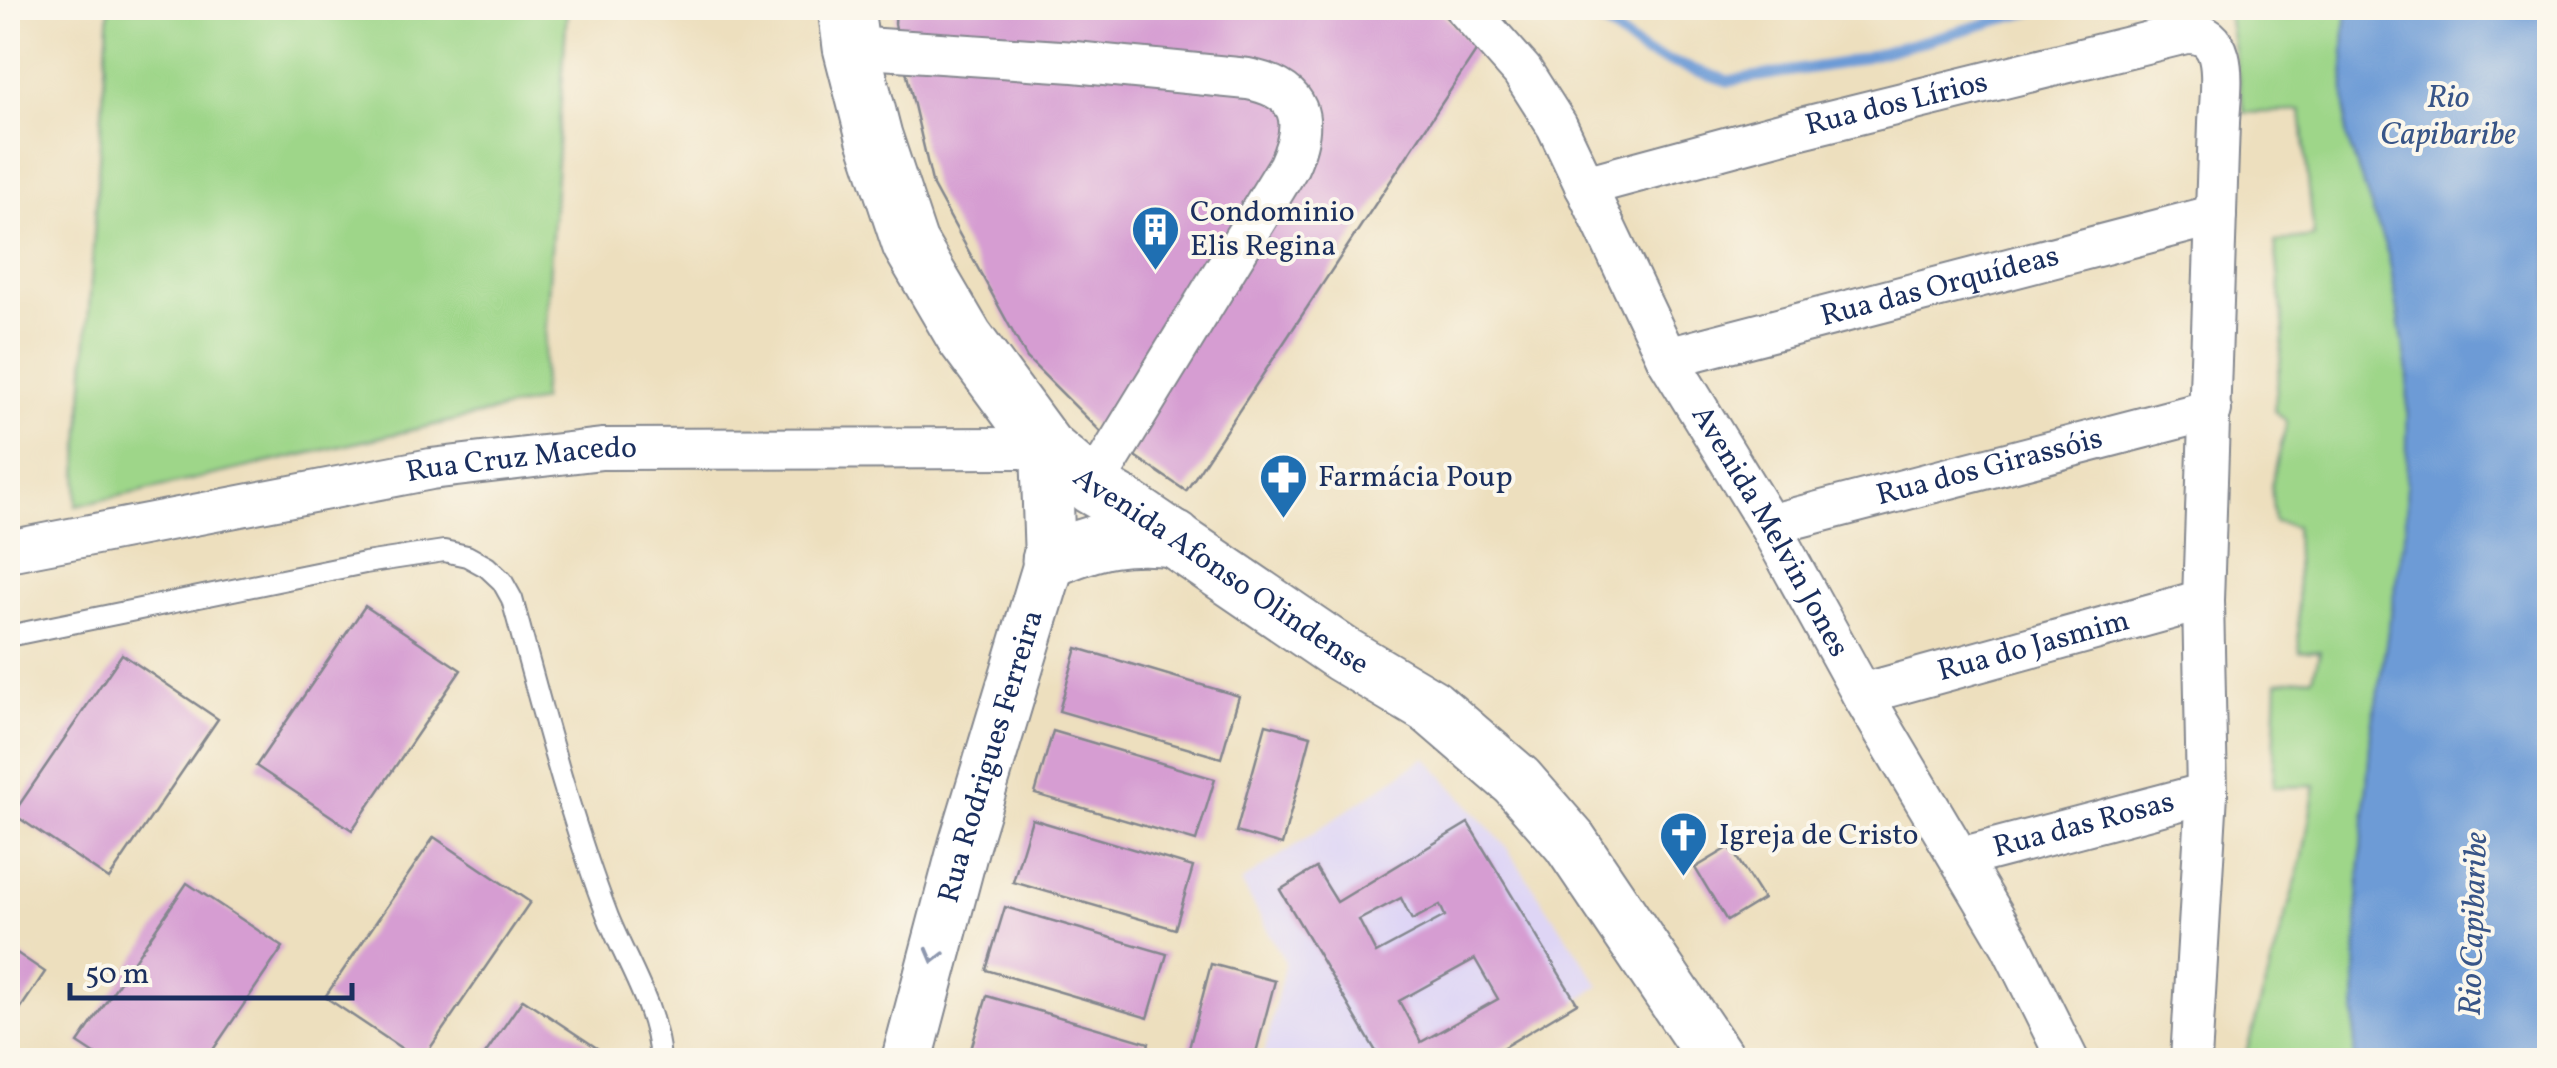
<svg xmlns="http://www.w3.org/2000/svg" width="2557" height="1068" viewBox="0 0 2557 1068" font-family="Vollkorn,serif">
	<rect width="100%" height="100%" fill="#fbf7ec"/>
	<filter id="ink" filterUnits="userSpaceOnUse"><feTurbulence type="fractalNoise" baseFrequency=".01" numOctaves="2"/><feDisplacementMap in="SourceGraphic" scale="20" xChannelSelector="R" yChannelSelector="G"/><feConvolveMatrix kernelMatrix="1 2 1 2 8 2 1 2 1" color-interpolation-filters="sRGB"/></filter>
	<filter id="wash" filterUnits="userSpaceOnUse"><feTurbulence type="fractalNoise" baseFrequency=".0048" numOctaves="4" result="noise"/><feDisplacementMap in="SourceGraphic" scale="40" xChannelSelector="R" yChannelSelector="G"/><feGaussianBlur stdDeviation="2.25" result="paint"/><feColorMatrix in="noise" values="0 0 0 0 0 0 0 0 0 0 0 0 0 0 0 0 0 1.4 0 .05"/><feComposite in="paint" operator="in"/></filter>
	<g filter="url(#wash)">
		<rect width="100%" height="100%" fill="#eddfbe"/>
		<polygon fill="#ded5f5" points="1426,757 1507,848 1600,986 1482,1060 1263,1060 1285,962 1241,882"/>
		<g fill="#9ed689" stroke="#5c8274" stroke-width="2.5">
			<polygon points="109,8 567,8 541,401 76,506"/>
			<polygon points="2227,8 2347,8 2344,46 2346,135 2389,257 2408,371 2406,525 2371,733 2358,901 2354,1060 2244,1060 2303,856 2315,786 2273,787 2277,682 2313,677 2320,651 2299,652 2295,526 2274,522 2271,486 2287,422 2274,411 2284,331 2275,242 2314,237 2301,111 2244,113"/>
		</g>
		<polygon fill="#6d9bd6" stroke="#44659a" stroke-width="2.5" points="2347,8 2549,8 2549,1060 2354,1060 2358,901 2371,733 2406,525 2408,372 2389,257 2346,136 2344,46"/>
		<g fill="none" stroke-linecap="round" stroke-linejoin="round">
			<polyline stroke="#6d9bd6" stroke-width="11" points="1584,8 1644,53 1728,81 1843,63 2043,8"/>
		</g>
		<g id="blocks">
			<g fill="#d69dd2" fill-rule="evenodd">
				<polygon points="896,8 1437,8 1477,50 1186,491 1104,435 1027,358 933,186 895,24"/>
				<polygon points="365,606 461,670 352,830 256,766"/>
				<polygon points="1077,648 1239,696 1221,758 1059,711"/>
				<polygon points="122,654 218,719 109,879 13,814"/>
				<polygon points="1266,724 1311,736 1282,845 1236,832"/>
				<polygon points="1053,731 1215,779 1196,841 1035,794"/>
				<polygon points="1032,819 1193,867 1175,929 1013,882"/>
				<path d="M1468 823 1577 1003 1482 1060H1381L1280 890 1316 868 1337 902ZM1401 898 1412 920 1440 905 1445 916 1376 953 1359 920ZM1475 959 1498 999 1421 1042 1399 1001Z"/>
				<polygon points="434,837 530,902 422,1060 419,1060 325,997"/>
				<polygon points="1730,847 1763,899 1727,921 1695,868"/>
				<polygon points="187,883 283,947 206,1060 104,1060 78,1043"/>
				<polygon points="1005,907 1167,954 1148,1018 986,970"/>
				<polygon points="8,947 45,972 8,1027"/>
				<polygon points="1211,964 1275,981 1254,1060 1186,1060"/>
				<polygon points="987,996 1149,1043 1144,1060 968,1059"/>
				<polygon points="523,999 615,1060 481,1060"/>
			</g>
		</g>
	</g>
	<g filter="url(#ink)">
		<use href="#blocks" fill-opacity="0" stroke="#84878e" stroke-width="2.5"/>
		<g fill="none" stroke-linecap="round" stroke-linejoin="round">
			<defs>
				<path id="service" d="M8 636 365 563 444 551 467 556 487 567 502 581 512 599C541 705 568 813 608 917 627 964 657 1009 660 1060"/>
				<g id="minor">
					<path id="s1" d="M1466 8 1522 71 1557 126 1667 358 1769 525 1862 694 2011 945 2068 1060"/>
					<path d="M851 47 1074 62 1248 79C1302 90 1310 119 1288 167L1092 487"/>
					<path id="s2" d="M1585 186 1781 133 2186 33C2233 31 2220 91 2219 123L2203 600 2207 793 2191 1060"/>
					<path id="s3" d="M1667 358 2216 215"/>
					<path id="s4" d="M1769 525 2211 410"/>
					<path id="s5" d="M8 551 431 469 602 449 1046 448"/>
					<path id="s6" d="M1862 694 2203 600"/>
					<path id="s7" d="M1960 858 2207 793"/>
				</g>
				<g id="tertiary">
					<path id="s8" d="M907 1060 964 845 1050 560 1046 448"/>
				</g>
				<g id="secondary">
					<path id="s9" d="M846 8 851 47 874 136 910 244 965 338 1046 448 1092 487 1125 506 1342 654 1431 707 1517 781 1570 842 1717 1060"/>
					<path d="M1050 560C1097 539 1124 534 1175 539"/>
				</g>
			</defs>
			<use href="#service" stroke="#84878e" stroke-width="24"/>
			<use href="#minor" stroke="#84878e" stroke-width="44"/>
			<use href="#tertiary" stroke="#84878e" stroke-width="54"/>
			<use href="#secondary" stroke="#84878e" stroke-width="59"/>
			<use href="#service" stroke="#fff" stroke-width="20"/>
			<use href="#minor" stroke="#fff" stroke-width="40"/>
			<use href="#tertiary" stroke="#fff" stroke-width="50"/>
			<use href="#secondary" stroke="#fff" stroke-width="55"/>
		</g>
		<defs><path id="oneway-chevron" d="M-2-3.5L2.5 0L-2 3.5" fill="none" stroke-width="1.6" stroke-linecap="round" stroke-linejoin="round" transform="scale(2.5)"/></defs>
		<use stroke="#8d97ae" href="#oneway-chevron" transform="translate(934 956) rotate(105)"/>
	</g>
	<defs>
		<symbol id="building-pin" viewBox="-11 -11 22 30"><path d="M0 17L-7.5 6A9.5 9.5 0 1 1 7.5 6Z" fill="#1f6fb2" stroke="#fbf7ec"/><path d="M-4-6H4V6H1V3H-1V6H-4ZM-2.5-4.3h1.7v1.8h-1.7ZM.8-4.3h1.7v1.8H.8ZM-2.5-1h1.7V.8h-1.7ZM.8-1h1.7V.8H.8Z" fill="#fff"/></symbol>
		<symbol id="pharmacy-pin" viewBox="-11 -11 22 30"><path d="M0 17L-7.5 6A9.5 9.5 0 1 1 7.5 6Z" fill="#1f6fb2" stroke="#fbf7ec"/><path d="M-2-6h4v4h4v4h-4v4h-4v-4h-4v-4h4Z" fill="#fff"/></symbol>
		<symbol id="church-pin" viewBox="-11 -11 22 30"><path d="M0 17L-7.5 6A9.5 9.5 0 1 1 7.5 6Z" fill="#1f6fb2" stroke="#fbf7ec"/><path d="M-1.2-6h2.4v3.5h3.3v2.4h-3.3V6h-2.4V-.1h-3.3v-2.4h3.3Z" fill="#fff"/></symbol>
	</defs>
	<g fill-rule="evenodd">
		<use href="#building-pin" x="1128" y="202" width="55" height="75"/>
		<use href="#pharmacy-pin" x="1256" y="450" width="55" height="75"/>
		<use href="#church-pin" x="1656" y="808" width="55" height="75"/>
	</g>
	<g text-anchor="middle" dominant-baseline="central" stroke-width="8" stroke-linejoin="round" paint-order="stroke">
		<g font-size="30" fill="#1b2f5e" stroke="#fbf7ec">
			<text stroke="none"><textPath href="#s2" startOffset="322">Rua dos Lírios</textPath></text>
			<text stroke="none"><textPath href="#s3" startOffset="282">Rua das Orquídeas</textPath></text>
			<text stroke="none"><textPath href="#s5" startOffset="522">Rua Cruz Macedo</textPath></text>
			<text stroke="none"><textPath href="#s4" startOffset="228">Rua dos Girassóis</textPath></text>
			<text stroke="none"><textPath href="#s1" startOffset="608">Avenida Melvin Jones</textPath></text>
			<text stroke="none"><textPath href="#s9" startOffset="705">Avenida Afonso Olindense</textPath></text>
			<text stroke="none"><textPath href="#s6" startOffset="178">Rua do Jasmim</textPath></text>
			<text stroke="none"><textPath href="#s8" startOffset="315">Rua Rodrigues Ferreira</textPath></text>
			<text stroke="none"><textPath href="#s7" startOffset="128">Rua das Rosas</textPath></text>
		</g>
		<g font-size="30" fill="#1b2f5e" stroke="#fbf7ec" text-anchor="start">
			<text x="1190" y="213">Condominio<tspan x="1190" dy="34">Elis Regina</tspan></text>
			<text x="1318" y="478">Farmácia Poup</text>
			<text x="1719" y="836">Igreja de Cristo</text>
		</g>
		<g font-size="32" font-style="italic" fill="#385588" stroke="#fbf7ec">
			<text x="2448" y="99">Rio<tspan x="2448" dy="37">Capibaribe</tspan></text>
			<text transform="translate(2475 924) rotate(-88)">Rio Capibaribe</text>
		</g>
	</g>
	<rect width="2557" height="1068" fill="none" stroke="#fbf7ec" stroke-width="40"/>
	<path d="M70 983v15h282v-15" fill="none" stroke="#1b2f5e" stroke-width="5"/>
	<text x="85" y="983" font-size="30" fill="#1b2f5e" stroke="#fbf7ec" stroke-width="8" paint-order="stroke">50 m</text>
</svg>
